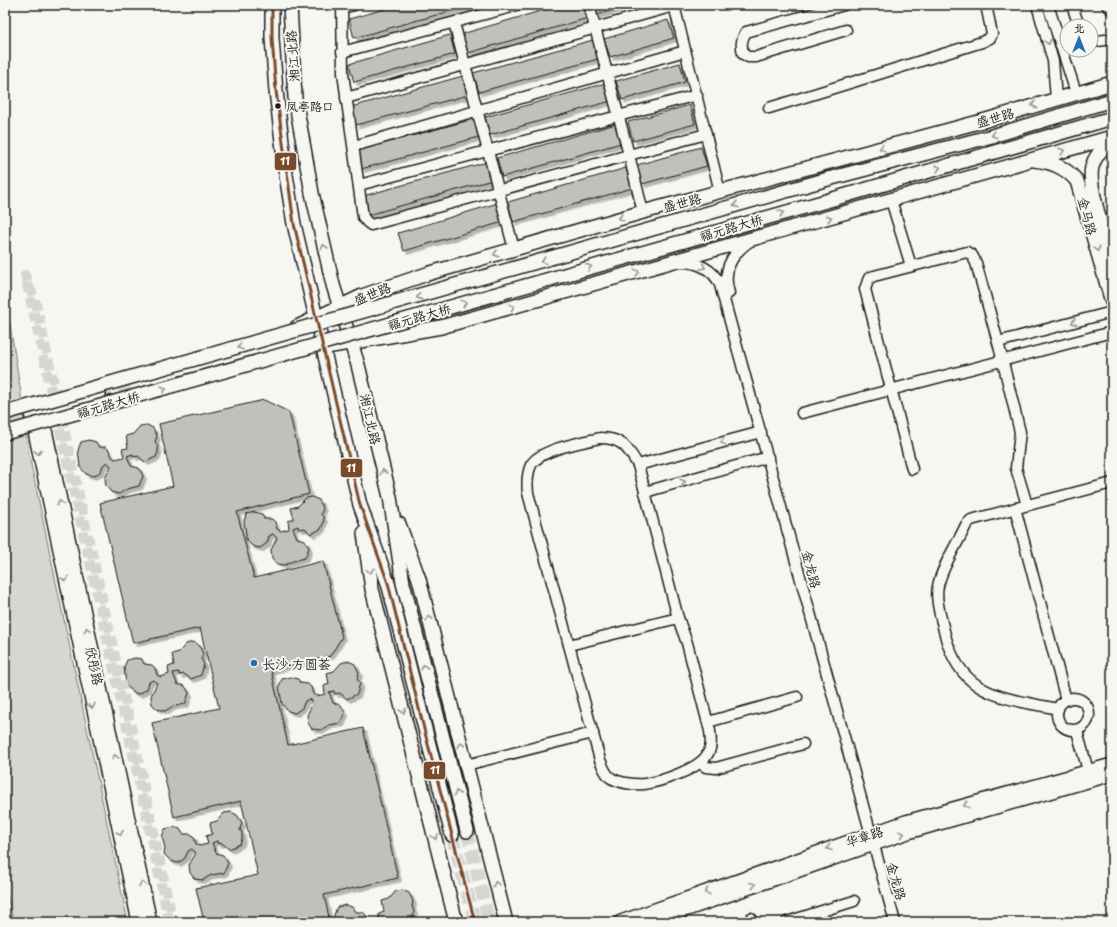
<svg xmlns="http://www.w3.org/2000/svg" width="1117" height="927" viewBox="0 0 1117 927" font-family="'Playpen Sans','LXGW WenKai TC',sans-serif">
	<defs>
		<filter id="shadow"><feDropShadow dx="3.5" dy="3.5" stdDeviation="0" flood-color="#0004"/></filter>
	</defs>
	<rect width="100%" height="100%" fill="#f6f6f2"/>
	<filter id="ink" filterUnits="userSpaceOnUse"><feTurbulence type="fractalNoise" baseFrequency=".025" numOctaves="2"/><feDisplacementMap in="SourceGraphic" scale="8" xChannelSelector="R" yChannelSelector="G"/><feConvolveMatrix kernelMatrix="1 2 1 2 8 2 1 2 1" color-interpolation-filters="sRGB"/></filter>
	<g filter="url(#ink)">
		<polygon fill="#d6d6d2" stroke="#797977" points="5,293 20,387 28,450 128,922 14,922 5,888"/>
		<g fill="#c0c0bd" stroke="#1c1c1c" filter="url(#shadow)">
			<polygon points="399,5 472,5 354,38 349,19"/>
			<polygon points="561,5 585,5 588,18 468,53 462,34"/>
			<polygon points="595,5 630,5 597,15"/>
			<polygon points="668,20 674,38 610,57 604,39"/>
			<polygon points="450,35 455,54 354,82 349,64"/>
			<polygon points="593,40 598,59 479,92 473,73"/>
			<polygon points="680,63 685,82 622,100 616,81"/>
			<polygon points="463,76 468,95 356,125 351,107"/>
			<polygon points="606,83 611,101 490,135 485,117"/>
			<polygon points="690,105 695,124 633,141 628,122"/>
			<polygon points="474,119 479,137 361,169 356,151"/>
			<polygon points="616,124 621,143 502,177 497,158"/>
			<polygon points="701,147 707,166 642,184 637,165"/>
			<polygon points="487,162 492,180 368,215 363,196"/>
			<polygon points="626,168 632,188 513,222 508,202"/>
			<polygon points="498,203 503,222 404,251 398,233"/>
			<polygon points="264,400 289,412 309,494 237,512 254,578 323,561 342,637 330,656 271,670 288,745 363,728 398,878 324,895 330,922 204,922 196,888 258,875 241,801 174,817 152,723 219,708 200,628 133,643 100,503 173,486 159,424"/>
			<polygon points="147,425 153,428 157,436 155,442 158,446 158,452 156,457 145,462 138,456 133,457 133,454 127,456 131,466 139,468 143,476 139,486 127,489 119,494 111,492 106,486 105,478 111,466 107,462 103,465 101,471 94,476 86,474 80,467 78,450 81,442 89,440 96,442 99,447 106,447 109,450 112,457 115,459 124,457 122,449 128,448 126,436 133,434 140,426"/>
			<polygon points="312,497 319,500 323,508 321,514 324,518 323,524 321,529 311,534 304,528 299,529 298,526 293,528 297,538 305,540 309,548 305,558 293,561 285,565 277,564 272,558 271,550 277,538 273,534 269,536 267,543 260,548 252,546 246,539 246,533 244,522 246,514 255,512 262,514 264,519 272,519 275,522 277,529 281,531 289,529 288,521 294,519 291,508 298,506 306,498"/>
			<polygon points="193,642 199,645 203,654 201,659 204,664 201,675 191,679 184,674 179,675 179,672 173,673 177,684 185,686 189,693 185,704 173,706 165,711 157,709 152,704 151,696 157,683 153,680 149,682 147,689 139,694 132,692 126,685 124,667 127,660 135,658 142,659 144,664 152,665 155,668 157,675 161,677 169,674 168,667 174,665 172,654 179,652 186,644"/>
			<polygon points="348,661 355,664 359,673 357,679 360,683 357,694 347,699 340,693 335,694 334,691 329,692 333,703 341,705 345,713 341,723 329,725 321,730 312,729 308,723 307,715 313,703 309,699 305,701 302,708 295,713 288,711 282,704 279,686 282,679 291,677 298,679 300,683 308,684 311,687 313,694 317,696 325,694 324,686 329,684 327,673 334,671 341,663"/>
			<polygon points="231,812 237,815 242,823 240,829 242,833 242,839 240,844 229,849 222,843 218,844 217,841 212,843 216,853 223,855 228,863 224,873 211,875 203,880 195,879 190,873 189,865 196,853 192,849 188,851 185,858 178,863 171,861 164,854 165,848 162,837 165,829 174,827 180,829 183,834 191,834 194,837 196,844 199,846 208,844 206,836 212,834 210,823 217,821 224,813"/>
			<polygon points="403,890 409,893 413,901 412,907 414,911 412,922 390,922 389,919 384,922 379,922 379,914 384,912 382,901 389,899 396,891"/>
			<polygon points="346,905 352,907 355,912 363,912 366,915 368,922 335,922 334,915 337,907"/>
		</g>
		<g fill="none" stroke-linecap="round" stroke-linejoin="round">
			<polyline stroke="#d5d5d2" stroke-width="10" stroke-dasharray="10 5" stroke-linecap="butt" points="169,922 134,759 25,275 36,304 138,758 173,922"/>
			<g stroke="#d5d5d2" stroke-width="13" stroke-dasharray="13 6" stroke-linecap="butt">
				<polyline points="99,394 131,383"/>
				<polyline points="467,831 489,922"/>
				<polyline points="452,835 475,922"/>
			</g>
			<defs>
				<g id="minor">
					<polyline points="342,5 343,73 363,217 367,222 371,225 706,134"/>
					<polyline points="589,5 629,155 643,212"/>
					<polyline points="674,5 720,192"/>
					<path d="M844 5 746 32C741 40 741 45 743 54L748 57H756L846 30"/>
					<polyline points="1037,5 1053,61 1056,99"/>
					<polyline points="1048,5 1076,93"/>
					<polyline points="1072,5 1079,26"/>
					<polyline points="1107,5 1112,10"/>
					<polyline points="342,8 354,5"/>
					<polyline points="454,23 514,249"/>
					<polyline points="1091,42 1112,39"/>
					<polyline points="342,52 519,5"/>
					<polyline points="346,98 674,6"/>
					<polyline points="769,108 982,42 990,38 992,34 986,5"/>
					<polyline points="354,146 685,51"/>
					<polyline points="359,185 697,95"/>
					<polyline points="891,200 911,266"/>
					<path d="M679 262C696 261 714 269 720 285L895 922"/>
					<path d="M729 293C722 271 731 254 750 241"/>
					<polyline points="998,342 1112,312"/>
					<polyline points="802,413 1112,332"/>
					<path d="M600 438C622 438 627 447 638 465L678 618 687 643 710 731C711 740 712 748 707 755 699 769 660 782 644 784 634 785 620 783 611 778 605 774 603 766 600 760L528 493C527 484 527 474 531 465 540 449 583 442 600 438Z"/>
					<polyline points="638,465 761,432"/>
					<polyline points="912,469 865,289 869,278 874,276 967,252 972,255 976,263 998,342 1020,432 1016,468 1027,505"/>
					<polyline points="645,492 768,457"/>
					<polyline points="1015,508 1066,700"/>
					<polyline points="569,645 678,618"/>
					<circle cx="1073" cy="714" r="16"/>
					<path d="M1058 709C1001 697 960 697 944 631 941 617 935 600 938 586 942 566 958 543 966 525L971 520 1112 483"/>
					<polyline points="708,722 797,697"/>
					<polyline points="1077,731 1090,778"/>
					<polyline points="700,763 706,767 716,768 803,744"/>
					<polyline points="466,765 593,733"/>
					<polyline points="751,918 751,922"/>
					<polyline points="787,922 854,901"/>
				</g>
				<g id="major">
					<polyline points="272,5 272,38 276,91 286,175 294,224 360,505 388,583 452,835"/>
					<polyline points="290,5 295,98 312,193 333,285 358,365 390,497 403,583 467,831"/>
					<path d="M1112 140C1103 147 1095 155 1092 167 1087 186 1106 239 1112 260"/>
					<path d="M1034 160C1052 162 1065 167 1077 181L1112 302"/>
					<polyline points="828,179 992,136 1112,100"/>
					<polyline points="833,199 1112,118"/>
					<polyline points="297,327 362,296 427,274 643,212 986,120 1112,83"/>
					<polyline points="326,347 441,327 1112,137"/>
					<polyline points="99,394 31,413 139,922"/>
					<polyline points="41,411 150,922"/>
					<polyline points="399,524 419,579 506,922"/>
					<polyline points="364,533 372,589 456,922"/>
					<polyline points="621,922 906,822 1112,765"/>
					<polyline points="650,922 908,832 1112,774"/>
				</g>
			</defs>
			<use href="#minor" stroke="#1c1c1c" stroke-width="13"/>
			<use href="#major" stroke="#1c1c1c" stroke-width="16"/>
			<use href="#minor" stroke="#f6f6f2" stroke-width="10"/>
			<use href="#major" stroke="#f6f6f2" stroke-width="13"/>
			<defs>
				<g id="major-bridge">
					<polyline points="5,413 828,179"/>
					<polyline points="5,433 833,199"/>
				</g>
			</defs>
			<use href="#major-bridge" stroke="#1c1c1c" stroke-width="16" stroke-linecap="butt"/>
			<use href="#major-bridge" stroke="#f6f6f2" stroke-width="13"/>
			<defs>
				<polyline id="bus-1" points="272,5 272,38 276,91 294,224 360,505 388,583 425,733 475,922"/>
			</defs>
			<use href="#bus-1" stroke="#f6f6f2" stroke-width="6"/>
			<use href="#bus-1" stroke="#7a4b2a" stroke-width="3"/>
		</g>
		<defs><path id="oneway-chevron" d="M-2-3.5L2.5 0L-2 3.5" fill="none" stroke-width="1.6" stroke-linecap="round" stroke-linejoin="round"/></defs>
		<g stroke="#949492">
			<use href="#oneway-chevron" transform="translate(1048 42) rotate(74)"/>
			<use href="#oneway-chevron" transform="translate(1034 105) rotate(163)"/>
			<use href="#oneway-chevron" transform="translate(994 135) rotate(164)"/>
			<use href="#oneway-chevron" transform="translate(882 148) rotate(165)"/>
			<use href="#oneway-chevron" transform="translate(1062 151) rotate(-16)"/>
			<use href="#oneway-chevron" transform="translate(938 168) rotate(-16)"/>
			<use href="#oneway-chevron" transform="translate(736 205) rotate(164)"/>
			<use href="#oneway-chevron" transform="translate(781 213) rotate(-16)"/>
			<use href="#oneway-chevron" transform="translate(621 218) rotate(164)"/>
			<use href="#oneway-chevron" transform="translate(829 218) rotate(-16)"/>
			<use href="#oneway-chevron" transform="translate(324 247) rotate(-103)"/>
			<use href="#oneway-chevron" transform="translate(1097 249) rotate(75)"/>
			<use href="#oneway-chevron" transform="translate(496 254) rotate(164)"/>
			<use href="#oneway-chevron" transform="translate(544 261) rotate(164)"/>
			<use href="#oneway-chevron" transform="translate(589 267) rotate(-16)"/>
			<use href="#oneway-chevron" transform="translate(703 267) rotate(25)"/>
			<use href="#oneway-chevron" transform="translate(637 272) rotate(-16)"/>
			<use href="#oneway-chevron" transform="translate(419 297) rotate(164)"/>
			<use href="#oneway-chevron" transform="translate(464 303) rotate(-16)"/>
			<use href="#oneway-chevron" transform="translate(512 307) rotate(-16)"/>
			<use href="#oneway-chevron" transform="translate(1074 322) rotate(165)"/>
			<use href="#oneway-chevron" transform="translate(240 347) rotate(164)"/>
			<use href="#oneway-chevron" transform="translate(164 389) rotate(-16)"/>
			<use href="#oneway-chevron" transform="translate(723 442) rotate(165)"/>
			<use href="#oneway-chevron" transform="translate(38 452) rotate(78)"/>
			<use href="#oneway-chevron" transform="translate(383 472) rotate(-103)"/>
			<use href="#oneway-chevron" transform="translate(683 482) rotate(-16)"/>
			<use href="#oneway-chevron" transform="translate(60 503) rotate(-102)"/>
			<use href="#oneway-chevron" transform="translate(370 571) rotate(82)"/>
			<use href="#oneway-chevron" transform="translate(65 579) rotate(78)"/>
			<use href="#oneway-chevron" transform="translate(429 618) rotate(-104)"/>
			<use href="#oneway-chevron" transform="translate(87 630) rotate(-102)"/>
			<use href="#oneway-chevron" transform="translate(424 667) rotate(-105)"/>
			<use href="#oneway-chevron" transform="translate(92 706) rotate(78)"/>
			<use href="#oneway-chevron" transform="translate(403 711) rotate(76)"/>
			<use href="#oneway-chevron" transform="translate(461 745) rotate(-104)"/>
			<use href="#oneway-chevron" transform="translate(115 757) rotate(-102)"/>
			<use href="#oneway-chevron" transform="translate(457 793) rotate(-105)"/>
			<use href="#oneway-chevron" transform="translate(966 805) rotate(164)"/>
			<use href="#oneway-chevron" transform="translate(120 833) rotate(78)"/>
			<use href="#oneway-chevron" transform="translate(902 834) rotate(-18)"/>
			<use href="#oneway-chevron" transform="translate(435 837) rotate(76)"/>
			<use href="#oneway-chevron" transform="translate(829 848) rotate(160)"/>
			<use href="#oneway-chevron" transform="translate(142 884) rotate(-102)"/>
			<use href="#oneway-chevron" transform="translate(496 884) rotate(-104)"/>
			<use href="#oneway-chevron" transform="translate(753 885) rotate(-20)"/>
			<use href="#oneway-chevron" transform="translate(707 892) rotate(160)"/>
		</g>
	</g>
	<circle fill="#1c1c1c" stroke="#f6f6f2" stroke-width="1.5" cx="278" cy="106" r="3.5"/>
	<circle fill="#1f6fb2" stroke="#f6f6f2" stroke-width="1.5" cx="254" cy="663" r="4"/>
	<g text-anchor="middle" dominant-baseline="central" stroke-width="4" stroke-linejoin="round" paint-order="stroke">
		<g font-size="12" fill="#1c1c1c" stroke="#f6f6f2" text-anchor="start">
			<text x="286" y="106">凤亭路口</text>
		</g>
		<g font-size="13" fill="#1c1c1c" stroke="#f6f6f2">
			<text transform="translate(292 56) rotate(-94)">湘江北路</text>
			<text transform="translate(995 117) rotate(-16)">盛世路</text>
			<text transform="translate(682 202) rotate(-15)">盛世路</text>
			<text transform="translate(1088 216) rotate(75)">金马路</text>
			<text transform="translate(731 227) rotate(-16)">福元路大桥</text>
			<text transform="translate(372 293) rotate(-22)">盛世路</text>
			<text transform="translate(419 316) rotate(-16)">福元路大桥</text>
			<text transform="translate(108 404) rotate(-16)">福元路大桥</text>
			<text transform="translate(371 419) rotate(77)">湘江北路</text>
			<text transform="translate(812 569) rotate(75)">金龙路</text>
			<text transform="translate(95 666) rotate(78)">欣彤路</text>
			<text transform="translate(864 836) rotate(-18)">华章路</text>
			<text transform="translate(897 881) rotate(74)">金龙路</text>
		</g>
		<g font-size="13" fill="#1c1c1c" stroke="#f6f6f2" text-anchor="start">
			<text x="262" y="663">长沙·方圆荟</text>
		</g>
	</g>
	<g stroke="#f6f6f2" stroke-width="1.5">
		<rect x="274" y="152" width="23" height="19" rx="4" fill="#7a4b2a"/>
		<rect x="340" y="458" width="23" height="20" rx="4" fill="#7a4b2a"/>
		<rect x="423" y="761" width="23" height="19" rx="4" fill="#7a4b2a"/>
	</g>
	<g font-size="11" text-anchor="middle" font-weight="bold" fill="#fff">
		<text x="285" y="165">11</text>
		<text x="351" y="472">11</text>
		<text x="435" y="774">11</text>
	</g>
	<rect width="1117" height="927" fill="none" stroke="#f6f6f2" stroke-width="20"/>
	<rect x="10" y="10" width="1097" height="907" fill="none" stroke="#1c1c1c" stroke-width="1.5" filter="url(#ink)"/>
	<g transform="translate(1079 38)"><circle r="19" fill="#f6f6f2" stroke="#9f9f9c"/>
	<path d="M0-3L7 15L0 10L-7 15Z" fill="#1f6fb2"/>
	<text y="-6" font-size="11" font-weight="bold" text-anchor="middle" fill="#1c1c1c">北</text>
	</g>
</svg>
